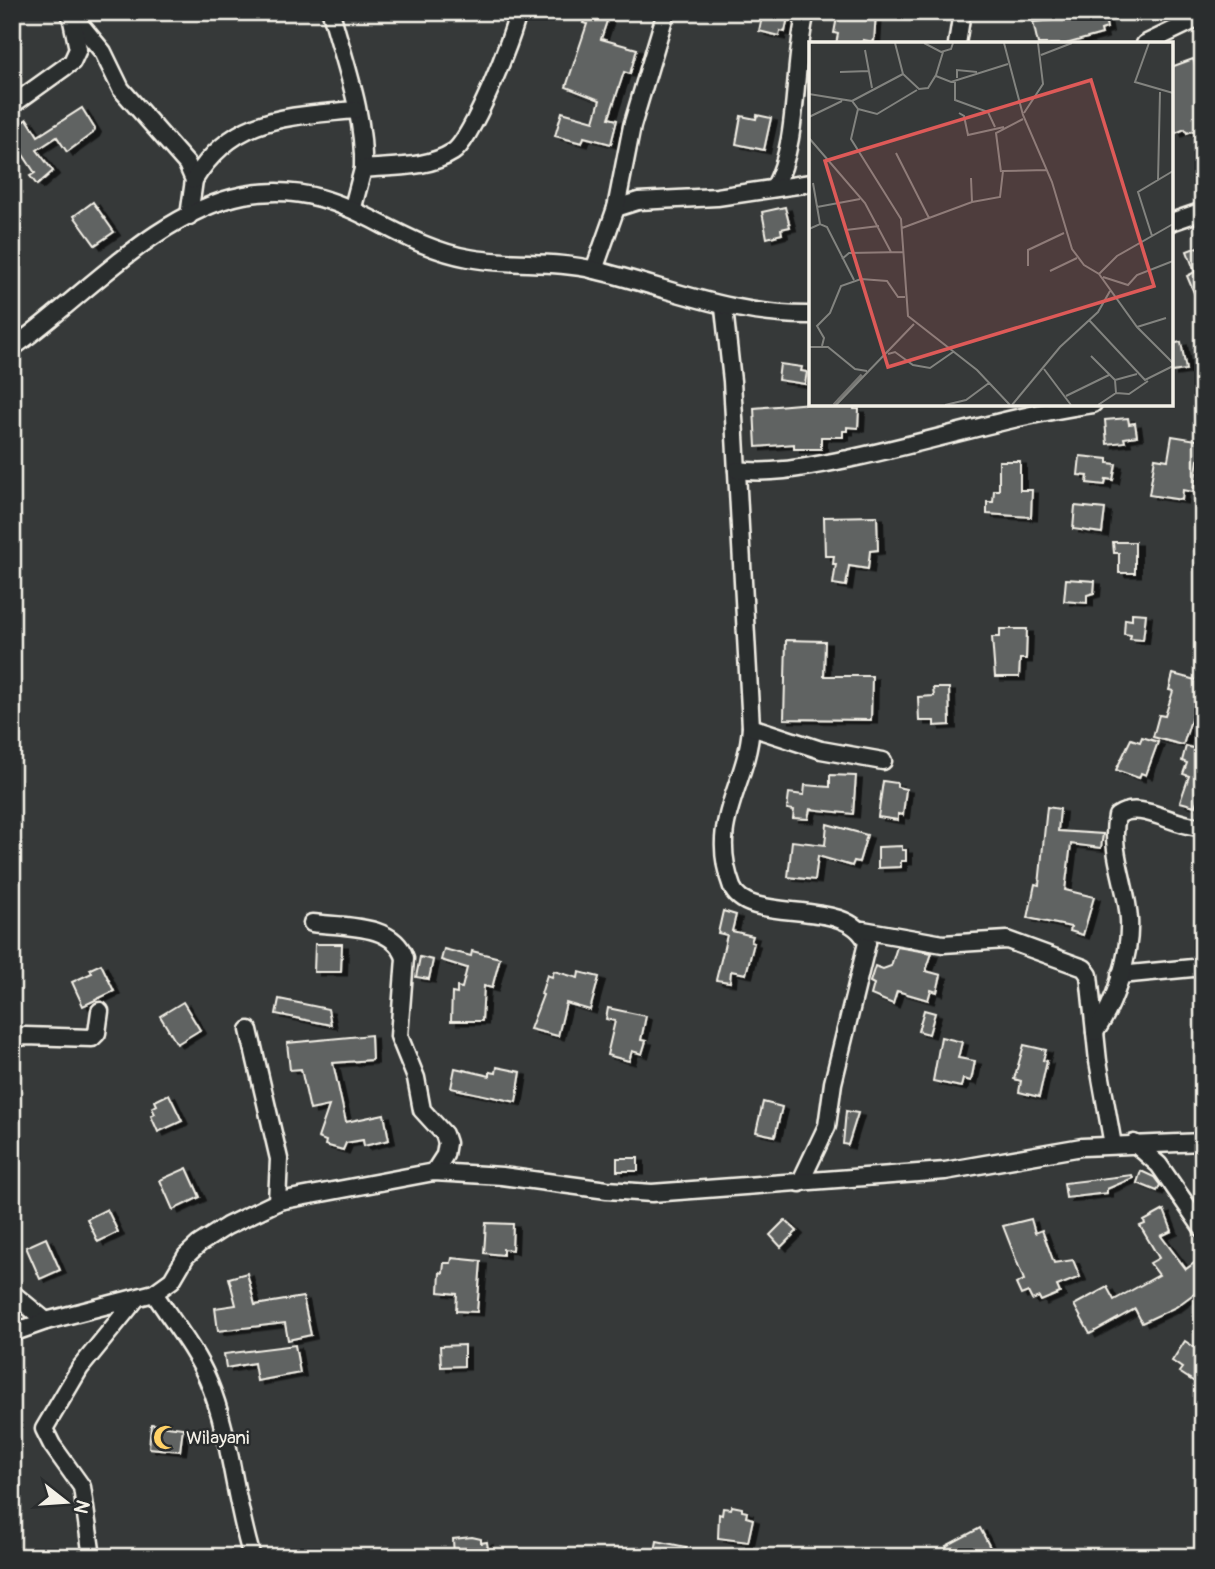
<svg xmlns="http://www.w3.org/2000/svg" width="1215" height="1569" viewBox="0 0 1215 1569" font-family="Pangolin,sans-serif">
	<defs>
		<filter id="shadow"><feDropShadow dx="6" dy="3.5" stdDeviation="0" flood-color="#0009"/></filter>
	</defs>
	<rect width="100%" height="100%" fill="#363939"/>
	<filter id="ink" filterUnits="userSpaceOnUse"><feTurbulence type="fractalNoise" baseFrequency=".0143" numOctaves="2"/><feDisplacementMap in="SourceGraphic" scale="14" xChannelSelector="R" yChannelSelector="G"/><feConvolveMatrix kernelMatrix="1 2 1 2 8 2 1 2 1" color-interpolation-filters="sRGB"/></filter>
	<g filter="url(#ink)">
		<g fill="#616362" stroke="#f4f1e8" stroke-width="2" filter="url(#shadow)">
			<polygon points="587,12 610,12 601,39 637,49 630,74 624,72 609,118 617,120 611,144 584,137 582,143 555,136 562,112 594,121 600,100 566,87 587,24 583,23"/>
			<polygon points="763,12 789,12 785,32 780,31 779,36 759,31"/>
			<polygon points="838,12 876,12 874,42 863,40 862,44 836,44 838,34 834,33"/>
			<polygon points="1072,12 1104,12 1107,28 1101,30 1102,34 1066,44 1038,44 1033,22 1053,20 1052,16"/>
			<polygon points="1193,59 1203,84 1203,127 1187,133 1185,129 1176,133 1171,121 1171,67"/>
			<polygon points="82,108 95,129 93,133 67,152 57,137 37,150 53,171 37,185 30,176 35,173 12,138 12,129 27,119 38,136"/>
			<polygon points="757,115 771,118 764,150 736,144 741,116 756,119"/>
			<polygon points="93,202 114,232 95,245 74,216"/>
			<polygon points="785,207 790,227 781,229 782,234 767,238 762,212"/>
			<polygon points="1203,245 1203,312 1202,312 1187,276 1195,272 1187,251"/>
			<polygon points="1181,342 1186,370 1171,372 1171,344"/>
			<polygon points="780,364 802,367 801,371 807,372 805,384 778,380"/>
			<polygon points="811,403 854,405 854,409 859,409 858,428 847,427 847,431 843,431 843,437 821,437 821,449 794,449 794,444 756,447 754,408"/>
			<polygon points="1128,418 1129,424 1135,423 1137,436 1124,438 1125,442 1107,444 1105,420"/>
			<polygon points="1172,436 1203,441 1203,461 1198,460 1193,492 1183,490 1182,500 1149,495 1155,458 1168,460"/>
			<polygon points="1080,456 1108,459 1108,463 1116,464 1113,480 1106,479 1105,485 1087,483 1088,476 1078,475"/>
			<polygon points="999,461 1020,461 1020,490 1032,490 1031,517 987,514 987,502 993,502 994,490 999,490"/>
			<polygon points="1075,506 1105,509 1102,533 1073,529"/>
			<polygon points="877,516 878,550 870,551 868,569 849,566 846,586 833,584 836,564 833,564 834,556 825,556 824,517"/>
			<polygon points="1113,542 1135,542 1135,573 1119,573 1119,553 1114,553"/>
			<polygon points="1066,579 1095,581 1094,593 1087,595 1087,603 1064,601"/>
			<polygon points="1132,613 1146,614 1143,640 1130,639 1131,635 1124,634 1125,619 1132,620"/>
			<polygon points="1000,629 1027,629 1026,659 1020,659 1019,677 995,677 992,637 1000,637"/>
			<polygon points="786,640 825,641 824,676 872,676 871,720 784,719"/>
			<polygon points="1173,674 1203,682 1183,745 1153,737 1159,715 1165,716 1173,691 1169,690"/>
			<polygon points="933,688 949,688 950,725 934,726 934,721 919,721 918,697 934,696"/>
			<polygon points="1142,737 1158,742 1146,775 1141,773 1139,778 1116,770 1131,739 1140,742"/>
			<polygon points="1186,746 1203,751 1203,784 1195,806 1180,802 1189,776 1183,774 1187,763 1182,761"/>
			<polygon points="830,775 856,776 853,814 810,809 808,819 793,818 794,810 787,809 789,793 804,795 805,785 830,787"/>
			<polygon points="883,781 897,783 897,787 906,789 903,815 898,814 898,820 878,817"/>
			<polygon points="1047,807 1060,809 1058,831 1103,834 1101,848 1071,844 1065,890 1094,897 1083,935 1070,931 1071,927 1028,918 1035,884 1039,885"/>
			<polygon points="827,824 867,835 859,862 854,861 852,866 818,856 815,880 788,877 792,841 825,845"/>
			<polygon points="902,846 902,850 906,850 906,861 901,861 901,867 878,868 878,847"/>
			<polygon points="723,911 736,915 732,931 753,936 751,942 754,943 746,974 731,971 730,982 716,980 727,935 718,933"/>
			<polygon points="315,944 342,944 341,972 314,972"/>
			<polygon points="897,947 932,953 926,971 941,975 937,992 931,990 928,1000 897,991 893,1004 871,995 874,984 870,982 875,966 883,969 891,966"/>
			<polygon points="444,949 471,956 472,951 500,958 492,988 484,986 482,1021 451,1021 452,993 457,994 457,987 462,988 467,968 441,960"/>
			<polygon points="420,957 433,960 429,979 416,977"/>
			<polygon points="101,964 114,991 83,1006 72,982 92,973 90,969"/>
			<polygon points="554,971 578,978 579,972 599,977 590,1010 566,1003 558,1036 530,1029 543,995 541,994 547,975 552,977"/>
			<polygon points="279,999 328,1009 331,1025 276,1014"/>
			<polygon points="183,1002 200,1030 177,1044 160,1016"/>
			<polygon points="608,1008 646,1016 641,1040 646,1041 642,1054 632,1051 629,1061 607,1055 615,1021 606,1019"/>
			<polygon points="924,1010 935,1013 929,1034 918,1031"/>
			<polygon points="371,1035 372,1060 333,1063 346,1122 384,1114 389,1140 364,1146 363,1140 346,1143 343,1150 325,1145 326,1141 318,1138 329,1106 310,1110 301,1069 290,1070 287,1043"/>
			<polygon points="941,1037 962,1042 958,1058 975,1061 971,1081 963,1079 961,1087 933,1081"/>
			<polygon points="1024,1045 1046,1050 1043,1060 1047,1061 1039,1097 1019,1092 1021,1081 1014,1079"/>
			<polygon points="497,1067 521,1072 516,1102 451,1088 455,1068 490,1076 490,1072 496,1073"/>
			<polygon points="169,1094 182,1121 158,1132 151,1116 155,1114 152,1108 157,1105 155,1101"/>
			<polygon points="763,1102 782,1107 775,1136 756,1132"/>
			<polygon points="846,1111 858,1113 848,1145 843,1144"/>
			<rect x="617" y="1158" width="21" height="13"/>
			<polygon points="187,1168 200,1197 173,1210 160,1180"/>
			<polygon points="1141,1171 1154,1177 1160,1185 1157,1191 1137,1183"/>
			<polygon points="1132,1175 1133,1178 1107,1189 1107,1193 1066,1198 1064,1183"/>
			<polygon points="107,1209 118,1232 98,1242 87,1219"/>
			<polygon points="1164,1210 1172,1231 1161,1236 1186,1269 1197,1261 1203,1269 1203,1287 1176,1307 1142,1323 1135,1309 1090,1334 1074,1305 1107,1287 1114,1300 1159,1275 1150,1263 1159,1258 1140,1226 1145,1224 1144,1221"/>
			<polygon points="1031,1219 1035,1233 1042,1230 1054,1263 1073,1260 1080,1277 1057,1286 1060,1293 1041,1301 1039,1297 1032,1300 1028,1292 1021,1295 1016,1284 1024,1280 1003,1226"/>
			<polygon points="785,1220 797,1231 781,1247 770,1235"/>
			<polygon points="486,1223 513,1224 512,1250 503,1249 503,1255 484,1253"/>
			<polygon points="46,1238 60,1270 40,1279 26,1247"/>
			<polygon points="452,1258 481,1261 477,1312 456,1311 457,1294 439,1292 440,1272 443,1273 444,1263 451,1263"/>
			<polygon points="247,1273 255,1305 303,1297 311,1335 288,1340 285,1323 218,1331 215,1308 236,1305 229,1278"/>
			<polygon points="1185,1341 1203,1353 1203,1382 1193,1381 1179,1372 1182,1368 1172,1361"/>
			<polygon points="295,1345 300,1373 257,1381 254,1363 226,1368 224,1354"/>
			<polygon points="464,1345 464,1366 441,1367 440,1346"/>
			<polygon points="151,1424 183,1428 180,1451 149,1448"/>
			<polygon points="732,1506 742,1508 742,1511 747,1512 746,1517 753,1519 748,1542 718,1538 719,1514 722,1515 723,1508 731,1509"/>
			<polygon points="980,1528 995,1557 952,1557 946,1546"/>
			<polygon points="472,1537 481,1539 481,1543 487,1542 489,1557 454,1557 453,1539"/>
			<polygon points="657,1541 686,1547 684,1557 654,1557"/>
		</g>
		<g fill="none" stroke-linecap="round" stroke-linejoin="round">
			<defs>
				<g id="minor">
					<polyline points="70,12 103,52 121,89 187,164 194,180 189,216"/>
					<path d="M331 12C345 64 365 115 363 169"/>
					<polyline points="957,44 962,12"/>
					<polyline points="1145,44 1203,16"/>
					<polyline points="12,105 72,62 78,49 71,16"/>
					<path d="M194 180C234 115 287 117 355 110"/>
					<path d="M774 188C800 141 792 67 806 12"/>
					<path d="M353 207 363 169C393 166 426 169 453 152 472 140 513 38 518 12"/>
					<polyline points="616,208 638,201 717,197 811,183"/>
					<polyline points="1171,222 1203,211"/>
					<polyline points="594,270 616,208 632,126 666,12"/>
					<path d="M724 308 732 381 751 727C747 787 707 821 732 887 747 926 849 895 867 943L833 1083 827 1126 800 1183"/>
					<path d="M12 348C83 298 157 212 244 195 341 177 385 243 469 258 510 266 554 260 595 270 670 288 731 316 811 315"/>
					<path d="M737 470C775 475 810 466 848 459 930 442 1012 415 1093 404"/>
					<polyline points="751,727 821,750 883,761"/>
					<path d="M312 923C343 927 394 923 405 958L399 1036 416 1078 422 1110 444 1134 447 1143 445 1155 434 1172"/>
					<polyline points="863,930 943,944 1007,940 1084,968 1089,975 1098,1061 1113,1145"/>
					<polyline points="1120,975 1203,967"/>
					<polyline points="249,1030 279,1159 277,1202"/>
					<path d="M1095 1032C1115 1004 1131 954 1129 919 1127 885 1109 851 1117 816 1140 799 1173 827 1203 827"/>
					<polyline points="12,1039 25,1036 92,1038 97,1033 100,1011"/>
					<polyline points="1134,1143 1159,1165 1203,1229"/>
					<polyline points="12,1293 46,1321"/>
					<path d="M154 1293C172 1321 195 1349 208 1380 231 1435 234 1499 252 1557"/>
					<polyline points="12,1333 46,1321 154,1293 172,1280 186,1256 199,1244 227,1226 279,1201 434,1172 502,1176 607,1190 652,1193 945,1171 1082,1147 1203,1142"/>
					<polyline points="92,1557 82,1487 52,1445 44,1429 80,1368 136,1299"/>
				</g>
			</defs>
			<use href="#minor" stroke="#f4f1e8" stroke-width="21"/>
			<use href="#minor" stroke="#2a2d2e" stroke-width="16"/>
		</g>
	</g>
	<defs>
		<symbol id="mosque-bare" viewBox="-9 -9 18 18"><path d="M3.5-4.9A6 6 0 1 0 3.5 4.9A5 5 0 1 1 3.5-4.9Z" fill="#ffd166" stroke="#2a2d2e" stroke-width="2.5" paint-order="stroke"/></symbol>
	</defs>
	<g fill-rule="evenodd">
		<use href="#mosque-bare" x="148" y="1420" width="35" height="35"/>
	</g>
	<g text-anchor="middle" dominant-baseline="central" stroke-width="5" stroke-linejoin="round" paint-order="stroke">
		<g font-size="19" fill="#f4f1e8" stroke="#2a2d2e" text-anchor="start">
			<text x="186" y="1438">Wilayani</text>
		</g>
	</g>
	<g transform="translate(809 42)">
		<rect width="364" height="364" fill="#363939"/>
		<path fill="none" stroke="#757572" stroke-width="3.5" d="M25 363 53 333"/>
		<path fill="none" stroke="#82837f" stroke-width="2" d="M86 1 94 32 110 47 119 46 127 33 134 10M115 1 132 10 142 7 144 1M195 1 214 73 243 140 263 207 275 223 290 232 328 285 364 321M340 1 326 40 364 51M56 8 63 46M232 13 263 1M31 30 60 29M127 34 142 40 199 22M148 36V28L168 30M146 38V58L179 70 186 85M0 52 43 59 49 67 42 97 92 177 99 274 168 328 201 363M43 59 94 32M49 67 68 72 108 48M150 71 155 74 159 93 195 85M215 71 234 42 229 1M0 75 33 59M0 96 56 161 82 210M87 111 120 176M192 130 187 91 214 77M162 136 163 160M349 138 351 50M4 141 11 182M8 165 51 157M93 186 163 160 191 155 194 129 238 128M0 187 11 182 18 185 45 238M37 188 70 184M343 194 329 150 364 129M33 217 40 211 94 210M219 224V208L255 191M241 229 268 216M290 232 308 214 364 182M294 235 319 243 328 233 364 219M280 278 336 338 364 324M328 285 357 276M13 304 15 296 8 284 21 271 32 244 52 237 78 239 89 255H96M0 305H19L46 327 58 329M79 312 86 310 104 323 121 326 144 310M282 314 306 338M235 327 262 363M307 351 320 352 339 339M257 354 300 333M27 363 105 282M136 363 157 358 180 341M203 363 251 305 289 270 301 249M289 363 307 351 306 338 328 332"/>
		<path fill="#de5a58" fill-opacity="0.15" stroke="#de5a58" stroke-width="3.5" d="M282 38 345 244 79 325 16 119Z"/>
		<rect width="364" height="364" fill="none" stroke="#f4f1e8" stroke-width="3.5"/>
	</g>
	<rect width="1215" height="1569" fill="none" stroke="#2a2d2e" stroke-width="42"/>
	<rect x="21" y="21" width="1173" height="1527" fill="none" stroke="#f4f1e8" stroke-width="2.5" filter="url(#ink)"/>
	<g transform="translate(66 1502) rotate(107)" stroke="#2a2d2e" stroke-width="5" paint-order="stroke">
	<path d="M0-5L12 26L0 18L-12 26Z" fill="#f4f1e8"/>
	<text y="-10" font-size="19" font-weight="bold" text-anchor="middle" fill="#f4f1e8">N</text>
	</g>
</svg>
